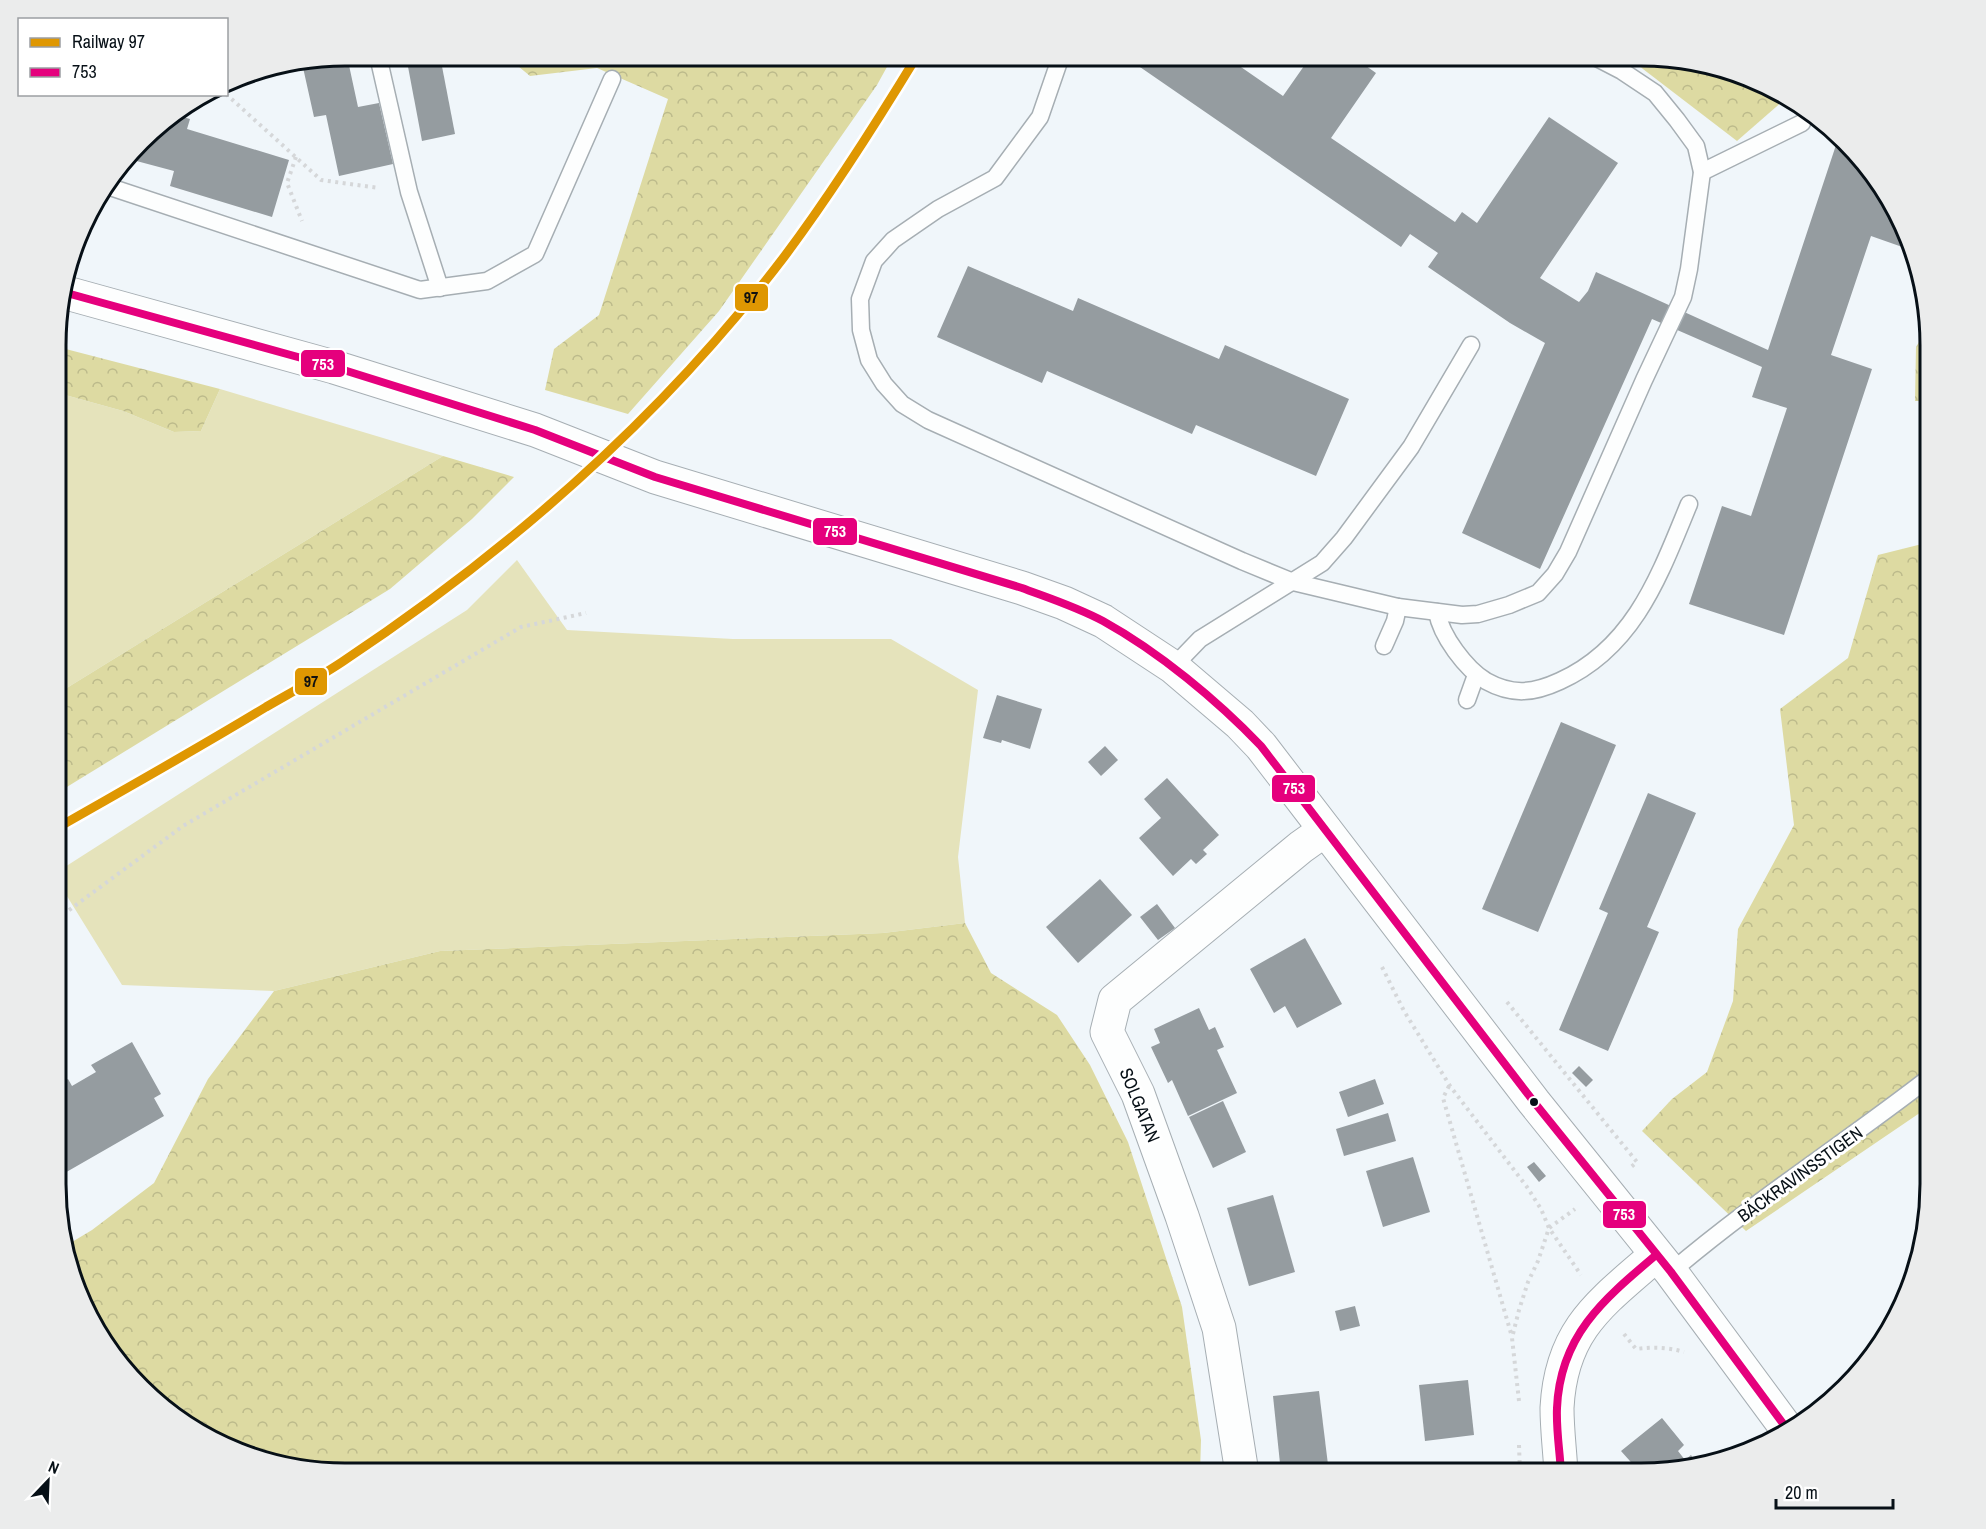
<svg xmlns="http://www.w3.org/2000/svg" width="1986" height="1529" viewBox="0 0 1986 1529" font-family="'Archivo Narrow',sans-serif">
	<defs>
		<pattern id="forest-crowns" width="20" height="18" patternUnits="userSpaceOnUse" patternTransform="scale(1.5)"><rect width="20" height="18" fill="#dddaa2"/><path d="M2 6a3 3 0 1 1 6 0M12 15a3 3 0 1 1 6 0" fill="none" stroke="#bcba8b"/></pattern>
	</defs>
	<rect width="100%" height="100%" fill="#f0f6fa"/>
	<g fill="#e5e3bb">
		<polygon points="220,389 443,456 57,694 58,393 123,411 174,432 201,431"/>
		<polygon points="517,560 567,630 733,639 891,639 978,690 958,857 965,923 883,933 440,951 274,991 122,985 57,880 57,872 467,610"/>
	</g>
	<g fill="url(#forest-crowns)">
		<polygon points="506,56 893,56 877,85 719,311 628,414 545,390 554,349 599,315 668,99 597,68 530,76"/>
		<polygon points="1626,56 1659,56 1751,77 1785,99 1737,141"/>
		<polygon points="1927,329 1930,345 1930,401 1915,401 1916,347"/>
		<polygon points="58,347 220,389 201,431 174,432 123,411 58,393"/>
		<polygon points="443,456 514,477 472,519 390,589 57,793 57,694"/>
		<polygon points="1930,542 1930,1106 1746,1231 1642,1131 1672,1099 1707,1072 1733,1001 1738,929 1794,825 1780,709 1848,658 1878,555"/>
		<polygon points="965,923 991,973 1057,1015 1090,1065 1128,1142 1182,1307 1201,1440 1200,1473 327,1473 235,1452 221,1443 179,1406 139,1381 86,1312 67,1245 92,1230 154,1183 208,1079 274,991 440,951 883,933"/>
	</g>
	<g fill="#959ca0">
		<polygon points="347,56 358,107 379,103 393,164 339,176 326,115 314,117 302,63"/>
		<polygon points="406,56 440,56 455,134 422,141"/>
		<polygon points="1124,56 1225,56 1283,96 1311,56 1352,56 1376,73 1331,138 1455,222 1462,212 1477,223 1549,117 1618,163 1540,278 1579,302 1588,291 1596,272 1768,350 1839,136 1901,217 1908,249 1871,236 1831,355 1872,369 1784,635 1689,604 1722,506 1751,516 1787,408 1752,397 1762,367 1652,319 1540,569 1462,533 1545,343 1510,323 1428,267 1438,253 1410,234 1401,247"/>
		<polygon points="176,115 190,119 187,129 289,160 272,217 170,186 174,171 129,159 155,127"/>
		<polygon points="968,266 1073,311 1078,298 1219,359 1225,345 1349,399 1316,476 1196,425 1192,434 1047,371 1042,383 937,337"/>
		<polygon points="997,695 1042,709 1030,749 1002,740 1001,743 983,738"/>
		<polygon points="1561,722 1616,745 1538,932 1482,909"/>
		<polygon points="1105,746 1118,760 1101,776 1088,762"/>
		<polygon points="1167,778 1219,835 1203,850 1207,854 1196,864 1191,859 1173,876 1139,838 1161,818 1144,799"/>
		<polygon points="1648,793 1696,813 1647,927 1659,932 1608,1051 1559,1030 1608,913 1599,909"/>
		<polygon points="1100,879 1132,915 1078,963 1046,927"/>
		<polygon points="1157,904 1175,928 1158,940 1140,917"/>
		<polygon points="1305,938 1342,1004 1297,1028 1285,1006 1274,1013 1250,969"/>
		<polygon points="1199,1008 1209,1030 1215,1027 1224,1047 1217,1050 1237,1093 1188,1116 1172,1080 1168,1083 1151,1047 1160,1043 1154,1029"/>
		<polygon points="132,1042 161,1094 154,1098 164,1116 56,1178 56,1086 68,1079 72,1086 96,1072 91,1065"/>
		<polygon points="1579,1066 1593,1080 1586,1087 1572,1073"/>
		<polygon points="1375,1079 1384,1104 1348,1117 1339,1092"/>
		<polygon points="1223,1101 1246,1152 1213,1168 1189,1117"/>
		<polygon points="1388,1113 1396,1141 1344,1156 1336,1129"/>
		<polygon points="1413,1157 1430,1212 1383,1227 1366,1171"/>
		<polygon points="1534,1162 1546,1176 1539,1182 1527,1167"/>
		<polygon points="1273,1195 1295,1272 1249,1286 1227,1208"/>
		<polygon points="1355,1306 1360,1326 1340,1331 1335,1311"/>
		<polygon points="1468,1380 1474,1435 1425,1441 1419,1385"/>
		<polygon points="1319,1391 1329,1473 1281,1473 1273,1396"/>
		<polygon points="1662,1418 1684,1445 1678,1451 1685,1460 1691,1455 1695,1461 1634,1473 1638,1470 1621,1451"/>
	</g>
	<g fill="none" stroke-linecap="round" stroke-linejoin="round">
		<defs>
			<g id="lane">
				<polyline points="378,56 409,192 440,288"/>
				<polyline points="1061,56 1040,117 995,178 938,209 893,240 874,261 860,299 861,330 869,360 884,384 902,404 928,420 1242,561 1293,582 1398,607 1462,615 1478,614 1509,605 1538,593 1555,574 1568,552 1644,380 1683,297 1689,269 1702,172 1696,146 1677,120 1655,93 1622,71 1593,56"/>
				<polyline points="1702,172 1802,123"/>
				<polyline points="107,186 420,290 487,281 535,254 612,79"/>
				<path d="M1437 612C1441 636 1466 669 1486 681 1513 696 1534 693 1560 681 1635 647 1660 574 1689 504"/>
				<polyline points="1384,646 1395,621 1398,607"/>
				<polyline points="1173,667 1200,639 1322,563 1344,538 1411,447 1471,345"/>
				<polyline points="1467,700 1476,675"/>
				<path d="M1671 1272C1753 1202 1845 1143 1930 1077"/>
			</g>
			<g id="street">
				<polyline points="1242,1473 1219,1328 1182,1216 1138,1094 1107,1032 1115,1000 1301,847 1325,830"/>
				<path d="M1561 1473C1560 1452 1557 1430 1557 1408 1561 1329 1601 1303 1656 1255"/>
			</g>
			<polyline id="secondary" points="63,292 334,367 535,430 655,477 1022,588 1064,603 1103,621 1173,667 1240,724 1261,746 1534,1102 1671,1272 1787,1429"/>
		</defs>
		<use href="#lane" stroke="#a6aeb3" stroke-width="19"/>
		<use href="#street" stroke="#a6aeb3" stroke-width="35"/>
		<use href="#secondary" stroke="#a6aeb3" stroke-width="35"/>
		<g stroke="#d5d7d9" stroke-width="4" stroke-dasharray="3 4.5" stroke-linecap="butt">
			<polyline points="226,94 321,180 379,188"/>
			<polyline points="296,157 287,183 302,221"/>
			<polyline points="57,919 183,826 521,627 586,613"/>
			<polyline points="1382,967 1404,1011 1450,1086 1527,1187 1541,1209 1549,1228 1581,1275"/>
			<polyline points="1507,1002 1637,1162 1631,1167"/>
			<polyline points="1449,1086 1443,1098 1512,1337"/>
			<path d="M1624 1334 1636 1349C1653 1347 1667 1347 1684 1352"/>
			<polyline points="1519,1401 1512,1338 1519,1310 1528,1282 1538,1261 1549,1228 1575,1209"/>
			<polyline points="1519,1445 1520,1473"/>
		</g>
		<use href="#lane" stroke="#fdfefe" stroke-width="16"/>
		<use href="#street" stroke="#fdfefe" stroke-width="33"/>
		<use href="#secondary" stroke="#fdfefe" stroke-width="33"/>
		<defs>
			<g id="bus-1">
				<path d="M63 292 334 367 535 430 655 477 1022 588C1049 598 1077 607 1103 621 1159 652 1217 700 1261 746L1534 1102 1671 1272 1787 1429"/>
				<path d="M1561 1473C1560 1452 1556 1430 1557 1408 1560 1335 1604 1299 1656 1255"/>
			</g>
		</defs>
		<use href="#bus-1" stroke="#fff" stroke-width="12"/>
		<use href="#bus-1" stroke="#e5007d" stroke-width="8"/>
		<defs>
			<path id="rail-1" d="M57 828C127 788 197 749 266 707 292 692 318 678 342 662 509 551 662 417 784 257 832 193 875 125 917 56"/>
		</defs>
		<use href="#rail-1" stroke="#fff" stroke-width="14"/>
		<use href="#rail-1" stroke="#df9702" stroke-width="9"/>
	</g>
	<circle fill="#071017" stroke="#fff" stroke-width="2" cx="1534" cy="1102" r="5"/>
	<g text-anchor="middle" dominant-baseline="central" stroke-width="6" stroke-linejoin="round" paint-order="stroke">
		<g font-size="18" fill="#071017" stroke="#fff">
			<text transform="translate(1140 1105) rotate(68)">SOLGATAN</text>
			<text transform="translate(1800 1174) rotate(-36)">BÄCKRAVINSSTIGEN</text>
		</g>
	</g>
	<path d="M0 0H1986V1529H0ZM345 66H1641A279 279 0 0 1 1920 345V1184A279 279 0 0 1 1641 1463H345A279 279 0 0 1 66 1184V345A279 279 0 0 1 345 66Z" fill="#ebecec" fill-rule="evenodd"/>
	<path fill="none" stroke="#071017" stroke-width="3" d="M345 66H1641A279 279 0 0 1 1920 345V1184A279 279 0 0 1 1641 1463H345A279 279 0 0 1 66 1184V345A279 279 0 0 1 345 66Z"/>
	<g stroke="#fff" stroke-width="2">
		<rect x="734" y="283" width="35" height="29" rx="6" fill="#df9702"/>
		<rect x="300" y="349" width="46" height="29" rx="6" fill="#e5007d"/>
		<rect x="812" y="517" width="46" height="29" rx="6" fill="#e5007d"/>
		<rect x="294" y="667" width="34" height="29" rx="6" fill="#df9702"/>
		<rect x="1271" y="774" width="45" height="29" rx="6" fill="#e5007d"/>
		<rect x="1602" y="1200" width="45" height="29" rx="6" fill="#e5007d"/>
	</g>
	<g font-size="16" text-anchor="middle" font-weight="bold" fill="#fff">
		<text x="323" y="370">753</text>
		<text x="835" y="537">753</text>
		<text x="1294" y="794">753</text>
		<text x="1624" y="1220">753</text>
	</g>
	<g font-size="16" text-anchor="middle" font-weight="bold" fill="#111">
		<text x="751" y="303">97</text>
		<text x="311" y="687">97</text>
	</g>
	<rect x="18" y="18" width="210" height="78" fill="#ffffff" stroke="#9c9fa2" stroke-width="1.5"/>
	<rect x="30" y="38" width="30" height="9" fill="#df9702" stroke="#9c9fa2" stroke-width="1.5"/>
	<text x="72" y="48" font-size="18" fill="#071017">Railway 97</text>
	<rect x="30" y="68" width="30" height="9" fill="#e5007d" stroke="#9c9fa2" stroke-width="1.5"/>
	<text x="72" y="78" font-size="18" fill="#071017">753</text>
	<g transform="translate(48 1481) rotate(23)" stroke="#ffffff" stroke-width="4.5" paint-order="stroke">
	<path d="M0-4.5L10 22L0 15L-10 22Z" fill="#071017"/>
	<text y="-9" font-size="16" font-weight="bold" text-anchor="middle" fill="#071017">N</text>
	</g>
	<path d="M1776 1499v9h117v-9" fill="none" stroke="#071017" stroke-width="3"/>
	<text x="1785" y="1499" font-size="18" fill="#071017" stroke="#ffffff" stroke-width="4.5" paint-order="stroke">20 m</text>
</svg>
